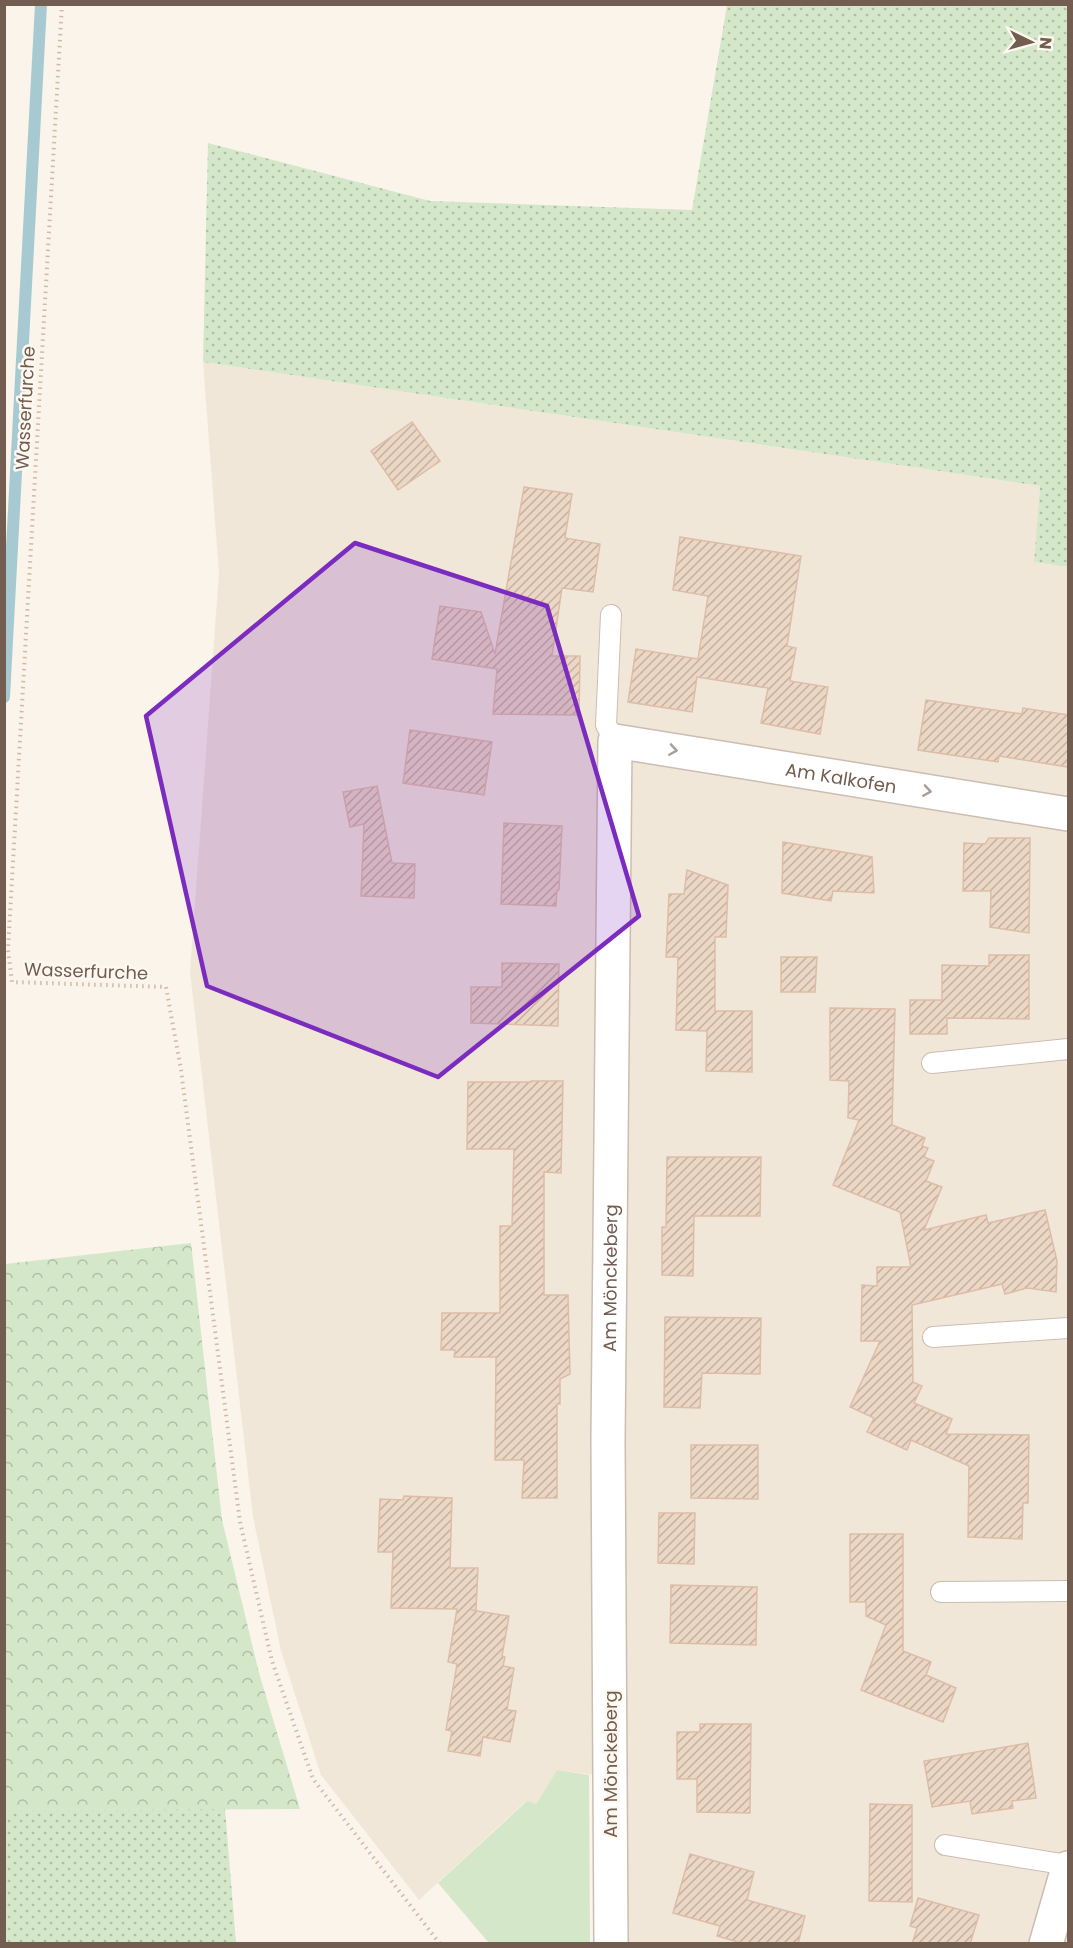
<svg xmlns="http://www.w3.org/2000/svg" width="1073" height="1948" viewBox="0 0 1073 1948" font-family="Poppins,sans-serif">
	<defs>
		<pattern id="grass-dots" width="8" height="8" patternUnits="userSpaceOnUse" patternTransform="scale(1.5)"><rect width="8" height="8" fill="#d4e7c9"/><path d="M2 2h.1M6 6h.1" fill="none" stroke="#b0bea6" stroke-width="1.8" stroke-linecap="round"/></pattern>
		<pattern id="forest-crowns" width="20" height="18" patternUnits="userSpaceOnUse" patternTransform="scale(1.5)"><rect width="20" height="18" fill="#d4e7c9"/><path d="M2 6a3 3 0 1 1 6 0M12 15a3 3 0 1 1 6 0" fill="none" stroke="#b0bea6"/></pattern>
		<pattern id="building-hatch" width="6" height="6" patternUnits="userSpaceOnUse" patternTransform="scale(1.5)"><rect width="6" height="6" fill="#ecd6c4"/><path d="M-1 1l2-2M0 6l6-6M5 7l2-2" fill="none" stroke="#c4b1a2"/></pattern>
	</defs>
	<rect width="100%" height="100%" fill="#faf4ea"/>
	<polygon fill="#f1e7d9" points="203,362 1040,486 1034,562 1068,567 1068,1943 619,1943 601,1776 557,1770 536,1804 526,1801 419,1900 321,1775 281,1651 253,1517 190,972 219,573"/>
	<g fill="url(#grass-dots)">
		<polygon points="727,5 1068,5 1068,567 1034,562 1040,486 203,362 208,143 430,201 692,210"/>
		<polygon points="225,1809 236,1943 5,1943 4,1810"/>
	</g>
	<polygon fill="url(#forest-crowns)" points="191,1243 222,1520 259,1673 300,1809 5,1810 5,1264"/>
	<polygon fill="#d4e7c9" points="557,1770 589,1775 590,1943 489,1943 438,1883 527,1801 536,1804"/>
	<g fill="none" stroke-linecap="round" stroke-linejoin="round">
		<polyline stroke="#a7cad2" stroke-width="12" points="4,697 41,4"/>
	</g>
	<g fill="url(#building-hatch)" stroke="#ddbda7" stroke-width="1.5">
		<polygon points="412,422 440,461 398,490 371,451"/>
		<polygon points="524,487 572,494 565,538 600,544 593,592 562,588 552,656 580,656 579,715 493,714 497,669 432,659 440,606 481,612 495,654"/>
		<polygon points="680,537 801,556 787,646 796,648 790,681 828,687 820,734 761,723 768,688 697,677 692,712 628,702 636,649 698,659 708,596 673,590"/>
		<polygon points="926,700 1022,714 1023,708 1068,715 1068,767 999,756 998,762 918,750"/>
		<polygon points="410,730 492,742 484,795 403,783"/>
		<polygon points="377,786 392,863 415,864 414,898 361,896 364,824 350,827 343,792"/>
		<polygon points="504,823 562,826 559,890 557,890 556,906 501,904"/>
		<polygon points="989,838 1030,838 1029,933 990,927 991,891 963,891 964,843 985,844"/>
		<polygon points="783,842 872,857 874,893 833,891 831,901 782,893"/>
		<polygon points="687,870 728,885 726,937 715,937 715,1011 752,1011 752,1072 706,1071 707,1031 676,1030 678,957 666,957 669,894 684,894"/>
		<polygon points="989,955 1029,955 1029,1019 947,1018 947,1034 910,1034 910,1000 942,1000 942,965 989,966"/>
		<polygon points="781,957 817,957 815,992 781,992"/>
		<polygon points="502,963 559,964 558,1026 471,1023 471,987 502,987"/>
		<polygon points="830,1008 895,1009 892,1125 925,1138 922,1146 928,1148 924,1157 934,1161 926,1181 942,1187 924,1230 986,1215 988,1223 1045,1210 1057,1261 1056,1292 1027,1288 1005,1294 1002,1284 912,1305 913,1382 922,1386 914,1403 952,1419 946,1434 1029,1435 1028,1503 1023,1503 1022,1539 968,1537 969,1466 911,1440 907,1450 867,1432 874,1418 850,1407 880,1341 861,1341 862,1285 877,1286 877,1267 911,1267 900,1212 833,1185 859,1120 848,1118 849,1081 830,1080"/>
		<polygon points="531,1081 563,1081 561,1173 544,1172 544,1295 568,1295 570,1374 560,1379 560,1404 557,1404 557,1498 522,1498 524,1460 495,1460 496,1357 454,1357 455,1350 441,1350 442,1313 500,1313 500,1226 512,1226 514,1149 467,1149 468,1082 531,1082"/>
		<polygon points="667,1157 761,1157 760,1216 694,1216 693,1276 662,1275 662,1227 666,1227"/>
		<polygon points="665,1317 761,1318 760,1374 702,1373 700,1408 664,1407"/>
		<polygon points="691,1445 758,1445 758,1499 691,1498"/>
		<polygon points="404,1496 452,1498 450,1568 478,1568 476,1610 471,1610 509,1616 502,1656 505,1657 503,1666 514,1668 507,1710 516,1711 510,1742 483,1737 480,1756 448,1751 452,1731 446,1730 457,1664 448,1662 457,1609 391,1608 393,1552 378,1552 380,1499 403,1500"/>
		<polygon points="659,1513 695,1513 694,1564 658,1563"/>
		<polygon points="850,1534 903,1534 903,1651 931,1662 926,1675 956,1688 943,1722 861,1690 886,1625 866,1616 866,1602 850,1602"/>
		<polygon points="671,1585 757,1587 756,1645 670,1643"/>
		<polygon points="700,1724 751,1724 750,1813 697,1812 697,1779 677,1779 677,1732 700,1732"/>
		<polygon points="1028,1743 1036,1798 1012,1801 1013,1808 972,1814 970,1801 932,1807 924,1761"/>
		<polygon points="870,1804 912,1805 912,1902 869,1901"/>
		<polygon points="690,1854 754,1872 747,1900 805,1916 798,1944 745,1944 717,1936 720,1926 673,1913"/>
		<polygon points="918,1898 979,1915 970,1944 912,1944 917,1928 910,1926"/>
	</g>
	<g fill="none" stroke-linecap="round" stroke-linejoin="round">
		<defs>
			<g id="service">
				<polyline points="611,615 606,725 615,741"/>
				<polyline points="932,1063 1068,1049"/>
				<polyline points="933,1337 1068,1328"/>
				<polyline points="941,1592 1068,1591"/>
				<polyline points="945,1845 1068,1865"/>
			</g>
			<g id="minor">
				<path id="s1" d="M611 1944 608 1440 615 741 1068 814"/>
				<polyline points="1046,1944 1068,1868"/>
			</g>
		</defs>
		<use href="#service" stroke="#cbbdb1" stroke-width="22"/>
		<use href="#minor" stroke="#cbbdb1" stroke-width="36"/>
		<polyline stroke="#d2b9a7" stroke-width="4" stroke-dasharray="1.5 4.5" stroke-linecap="butt" points="62,4 8,950 12,982 166,987 181,1070 240,1522 272,1661 313,1779 440,1944"/>
		<use href="#service" stroke="#fff" stroke-width="20"/>
		<use href="#minor" stroke="#fff" stroke-width="33"/>
	</g>
	<defs><path id="oneway-chevron" d="M-2-3.5L2.5 0L-2 3.5" fill="none" stroke-width="1.6" stroke-linecap="round" stroke-linejoin="round" transform="scale(1.5)"/></defs>
	<g stroke="#aa9e96">
		<use href="#oneway-chevron" transform="translate(673 750) rotate(9)"/>
		<use href="#oneway-chevron" transform="translate(927 791) rotate(9)"/>
	</g>
	<path fill="#7b2cbf" fill-opacity="0.2" stroke="#7b2cbf" stroke-width="4.5" stroke-linejoin="round" d="M355 543 547 606 639 916 438 1077 207 986 146 716Z"/>
	<g text-anchor="middle" dominant-baseline="central" stroke-width="5" stroke-linejoin="round" paint-order="stroke">
		<g font-size="18" fill="#725d50" stroke="#fdf8f0">
			<text transform="translate(25 408) rotate(-87)">Wasserfurche</text>
			<text stroke="none"><textPath href="#s1" startOffset="1432">Am Kalkofen</textPath></text>
			<text transform="translate(86 971) rotate(2)">Wasserfurche</text>
			<text stroke="none"><textPath href="#s1" startOffset="666">Am Mönckeberg</textPath></text>
			<text transform="translate(610 1764) rotate(-90)">Am Mönckeberg</text>
		</g>
	</g>
	<rect width="1073" height="1948" fill="none" stroke="#725d50" stroke-width="12"/>
	<g transform="translate(1031 42) rotate(95)" stroke="#fdf8f0" stroke-width="4.5" paint-order="stroke">
	<path d="M0-4.5L10 22L0 15L-10 22Z" fill="#725d50"/>
	<text y="-9" font-size="16" font-weight="bold" text-anchor="middle" fill="#725d50">N</text>
	</g>
</svg>
